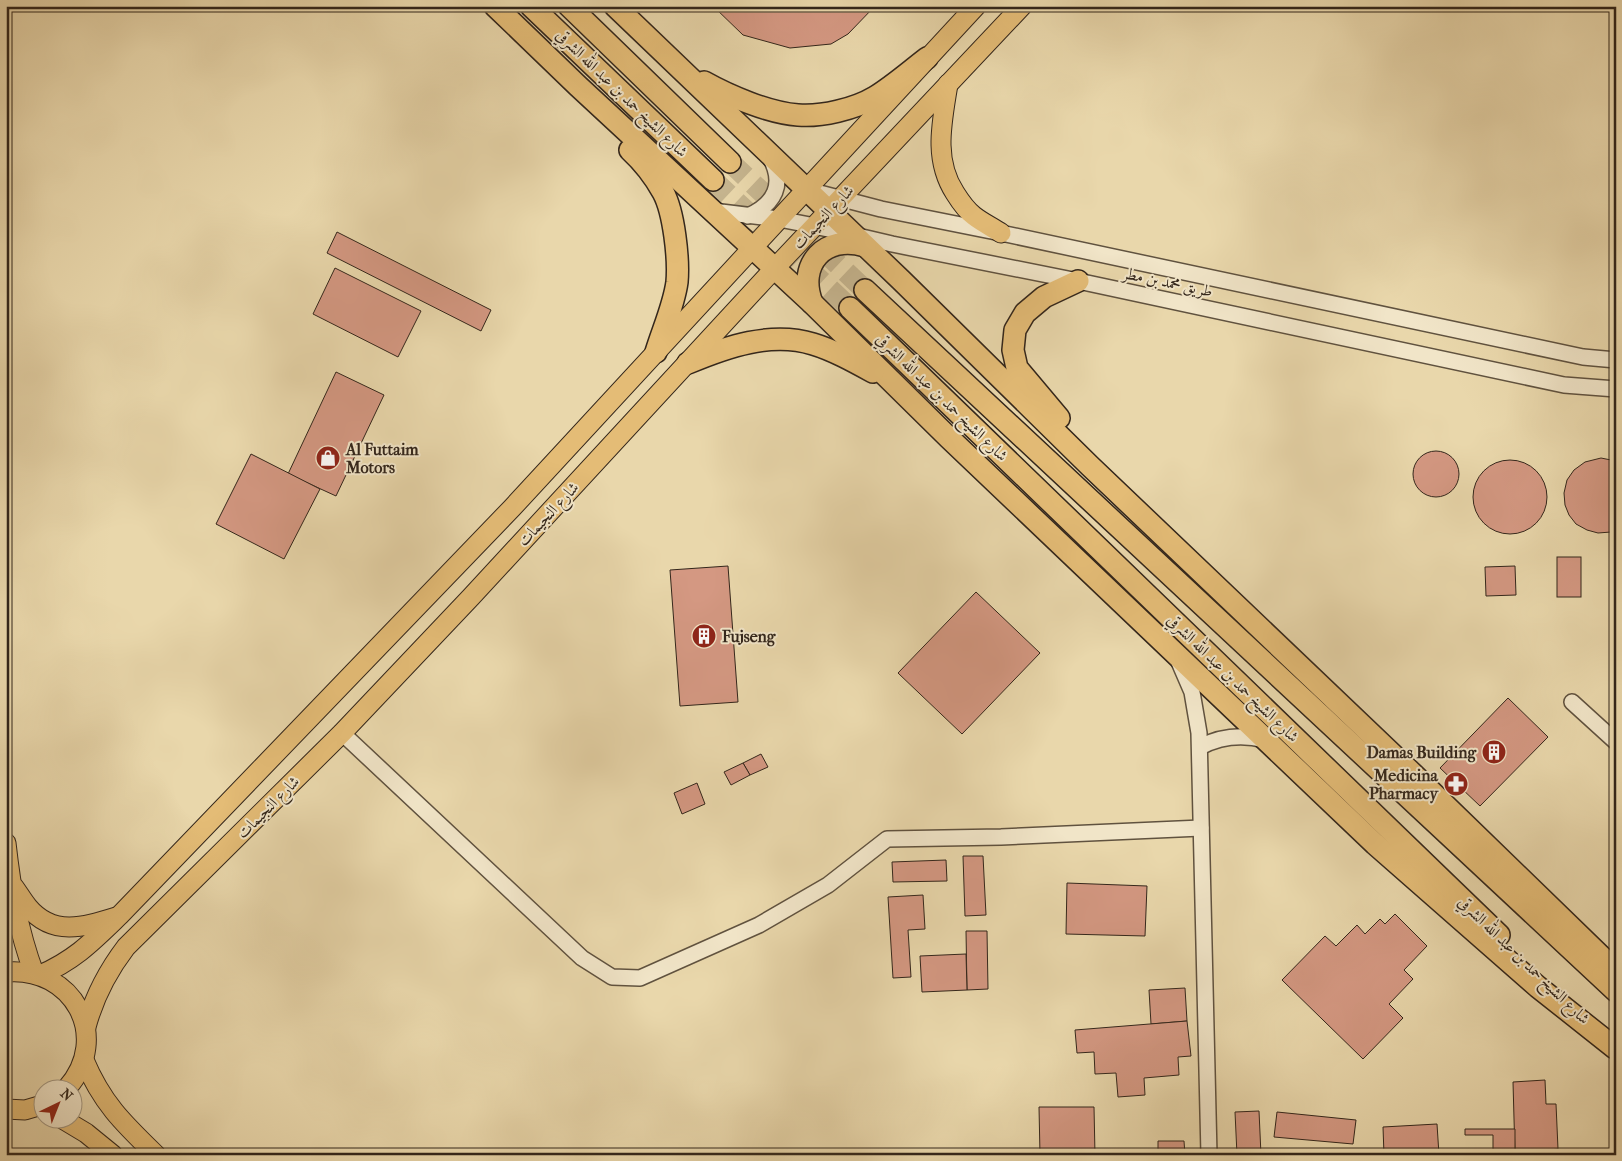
<svg xmlns="http://www.w3.org/2000/svg" width="1622" height="1161" viewBox="0 0 1622 1161" font-family="'IM FELL French Canon',Amiri,serif">
	<rect width="100%" height="100%" fill="#e9d7ab"/>
	<filter id="stains"><feTurbulence type="fractalNoise" baseFrequency=".004" numOctaves="4"/><feColorMatrix values="0 0 0 0 .2 0 0 0 0 .09 0 0 0 0 .02 0 0 0 .5 -.17"/></filter>
	<radialGradient id="worn" r=".72"><stop offset=".6" stop-color="#630" stop-opacity="0"/><stop offset="1" stop-color="#630" stop-opacity=".3"/></radialGradient>
	<g fill="#d49882" stroke="#33261b">
		<polygon points="713,6 875,6 848,34 831,44 790,48 743,35"/>
		<polygon points="337,232 491,310 481,331 327,253"/>
		<polygon points="335,268 421,311 398,357 313,314"/>
		<polygon points="336,372 384,395 336,496 288,474"/>
		<circle cx="1436" cy="474" r="23"/>
		<polygon points="251,454 320,489 284,559 216,524"/>
		<polygon points="1601,458 1616,461 1616,530 1611,532 1598,533 1587,530 1576,524 1569,515 1565,505 1564,493 1567,480 1574,470 1585,462"/>
		<circle cx="1510" cy="497" r="37"/>
		<rect x="1557" y="557" width="24" height="40"/>
		<polygon points="728,566 738,702 680,706 670,570"/>
		<polygon points="1515,566 1516,595 1486,596 1485,567"/>
		<polygon points="976,592 1040,653 962,734 898,673"/>
		<polygon points="1508,698 1548,737 1480,806 1440,768"/>
		<polygon points="761,754 768,767 750,775 743,763"/>
		<polygon points="743,763 750,775 731,785 724,772"/>
		<polygon points="697,783 705,804 682,814 674,793"/>
		<polygon points="963,856 983,856 986,915 965,916"/>
		<polygon points="946,860 947,881 893,882 892,862"/>
		<polygon points="1067,883 1147,886 1145,936 1066,934"/>
		<polygon points="923,895 925,929 908,930 911,977 893,978 888,897"/>
		<polygon points="1395,914 1427,946 1404,970 1413,979 1389,1004 1403,1018 1363,1059 1282,980 1325,936 1336,946 1357,925 1365,934 1380,919 1385,924"/>
		<polygon points="966,931 987,931 988,989 967,990"/>
		<polygon points="966,954 967,990 922,992 920,956"/>
		<polygon points="1185,988 1187,1021 1151,1024 1149,990"/>
		<polygon points="1187,1021 1191,1056 1178,1057 1179,1075 1144,1078 1145,1095 1118,1097 1116,1073 1095,1074 1094,1052 1077,1053 1075,1030"/>
		<polygon points="1545,1080 1546,1104 1556,1104 1558,1149 1549,1150 1549,1155 1515,1155 1513,1082"/>
		<polygon points="1039,1107 1094,1107 1095,1155 1040,1155"/>
		<polygon points="1259,1111 1261,1155 1237,1155 1235,1112"/>
		<polygon points="1277,1112 1356,1120 1353,1144 1274,1137"/>
		<polygon points="1437,1124 1439,1155 1384,1155 1383,1127"/>
		<polygon points="1465,1129 1515,1129 1515,1155 1493,1155 1493,1135 1465,1135"/>
		<polygon points="1158,1141 1184,1141 1185,1155 1158,1155"/>
	</g>
	<g fill="none" stroke-linecap="round" stroke-linejoin="round">
		<g stroke="#c5b48e" stroke-width="21" stroke-dasharray="21 11" stroke-linecap="butt">
			<polyline points="730,162 865,290"/>
			<polyline points="713,180 850,308"/>
		</g>
		<defs>
			<g id="minor">
				<polyline points="808,190 881,209 1001,233 1583,357 1616,360"/>
				<polyline points="713,211 779,219 815,226 892,244 1078,281 1564,385 1616,389"/>
				<path d="M748 216C775 204 785 184 770 157"/>
				<polyline points="1179,662 1192,692 1199,733 1209,1155"/>
				<polyline points="1572,702 1616,742"/>
				<polyline points="342,733 582,958 612,977 640,978 759,925 828,885 887,839 1001,837 1201,828"/>
				<path d="M1200 747C1221 736 1242 734 1265 740"/>
			</g>
			<g id="major">
				<path d="M948 84C942 122 933 159 955 193 960 201 966 210 974 216 983 223 992 227 1001 233"/>
				<path d="M6 843C11 888 18 930 34 973"/>
				<path d="M14 887C19 894 23 901 28 907 53 937 84 927 116 917"/>
				<path d="M6 972C73 966 112 1037 67 1088"/>
				<path d="M40 975C75 960 93 941 120 915L512 508 976 6"/>
				<path d="M86 1027C94 997 107 972 126 947L342 733 471 597 774 269 1022 6"/>
				<path d="M84 1060C102 1103 123 1123 156 1155"/>
				<polyline points="6,1109 25,1110 42,1105"/>
				<polyline points="61,1118 86,1133 113,1155"/>
			</g>
			<g id="highway">
				<polyline points="495,6 578,86 812,303 949,438 1375,844 1538,987 1615,1048"/>
				<polyline points="531,6 713,180"/>
				<polyline points="569,6 730,162"/>
				<polyline points="615,6 901,280 1090,466 1413,774 1616,971"/>
				<path d="M704 82C729 96 769 113 798 115 821 117 855 109 875 97 893 86 910 71 927 58"/>
				<path d="M630 150C643 162 654 176 663 192 674 212 679 259 677 282 674 305 663 329 656 352"/>
				<polyline points="865,290 1616,991"/>
				<path d="M812 303C797 264 825 234 865 246"/>
				<polyline points="850,308 1499,935"/>
				<path d="M688 363C726 347 771 331 813 344 833 350 853 361 873 372"/>
				<polyline points="1059,418 1017,368 1013,350 1015,330 1025,313 1044,297 1078,281"/>
			</g>
		</defs>
		<use href="#minor" stroke="#60523f" stroke-width="18"/>
		<use href="#major" stroke="#33261b" stroke-width="21"/>
		<use href="#highway" stroke="#33261b" stroke-width="24"/>
		<use href="#minor" stroke="#f1e5c8" stroke-width="15"/>
		<use href="#major" stroke="#e4bc76" stroke-width="19"/>
		<use href="#highway" stroke="#e4bc76" stroke-width="21"/>
	</g>
	<defs>
		<symbol id="shop-disc" viewBox="-11 -11 22 22"><circle r="9.5" fill="#8f2418" stroke="#f1e5c8"/><path d="M-5-2.5h2.3a2.7 3.5 0 0 1 5.4 0H5L5.5 6h-11ZM-1.5-2.5h3a1.5 2.3 0 0 0-3 0Z" fill="#fff"/></symbol>
		<symbol id="building-disc" viewBox="-11 -11 22 22"><circle r="9.5" fill="#8f2418" stroke="#f1e5c8"/><path d="M-4-6H4V6H1V3H-1V6H-4ZM-2.5-4.3h1.7v1.8h-1.7ZM.8-4.3h1.7v1.8H.8ZM-2.5-1h1.7V.8h-1.7ZM.8-1h1.7V.8H.8Z" fill="#fff"/></symbol>
		<symbol id="pharmacy-disc" viewBox="-11 -11 22 22"><circle r="9.5" fill="#8f2418" stroke="#f1e5c8"/><path d="M-2-6h4v4h4v4h-4v4h-4v-4h-4v-4h4Z" fill="#fff"/></symbol>
	</defs>
	<g fill-rule="evenodd">
		<use href="#shop-disc" x="314" y="444" width="28" height="28"/>
		<use href="#building-disc" x="690" y="622" width="28" height="28"/>
		<use href="#building-disc" x="1480" y="738" width="28" height="28"/>
		<use href="#pharmacy-disc" x="1442" y="770" width="28" height="28"/>
	</g>
	<g text-anchor="middle" dominant-baseline="central" stroke-width="4" stroke-linejoin="round" paint-order="stroke">
		<g font-size="16" fill="#33261b" stroke="#f1e5c8">
			<text transform="translate(622 93) rotate(44)">شارع الشيخ حمد بن عبد الله الشرقي</text>
			<text transform="translate(823 217) rotate(-47)">شارع النجيمات</text>
			<text transform="translate(1168 282) rotate(12)">طريق محمد بن مطر</text>
			<text transform="translate(942 397) rotate(44)">شارع الشيخ حمد بن عبد الله الشرقي</text>
			<text transform="translate(548 514) rotate(-47)">شارع النجيمات</text>
			<text transform="translate(1233 678) rotate(44)">شارع الشيخ حمد بن عبد الله الشرقي</text>
			<text transform="translate(268 807) rotate(-45)">شارع النجيمات</text>
			<text transform="translate(1524 960) rotate(44)">شارع الشيخ حمد بن عبد الله الشرقي</text>
		</g>
		<g font-size="16" font-weight="bold" fill="#33261b" stroke="#f1e5c8" text-anchor="start">
			<text x="346" y="449">Al Futtaim<tspan x="346" dy="18">Motors</tspan></text>
			<text x="722" y="636">Fujseng</text>
			<text x="1476" y="752" text-anchor="end">Damas Building</text>
			<text x="1438" y="775" text-anchor="end">Medicina<tspan x="1438" dy="18">Pharmacy</tspan></text>
		</g>
	</g>
	<rect width="1622" height="1161" fill="none" stroke="#e9d7ab" stroke-width="25"/>
	<rect x="8" y="8" width="1607" height="1146" fill="none" stroke="#33261b" stroke-width="2.5"/>
	<rect x="12" y="12" width="1597" height="1136" fill="none" stroke="#33261b"/>
	<g transform="translate(58 1104) rotate(43)"><circle r="24" fill="#f1e5c8" stroke="#a59983"/>
	<path d="M0-4L9 19L0 12L-9 19Z" fill="#8f2418"/>
	<text y="-8" font-size="14" font-weight="bold" text-anchor="middle" fill="#33261b">N</text>
	</g>
	<rect width="100%" height="100%" filter="url(#stains)"/>
	<rect width="100%" height="100%" fill="url(#worn)"/>
</svg>
